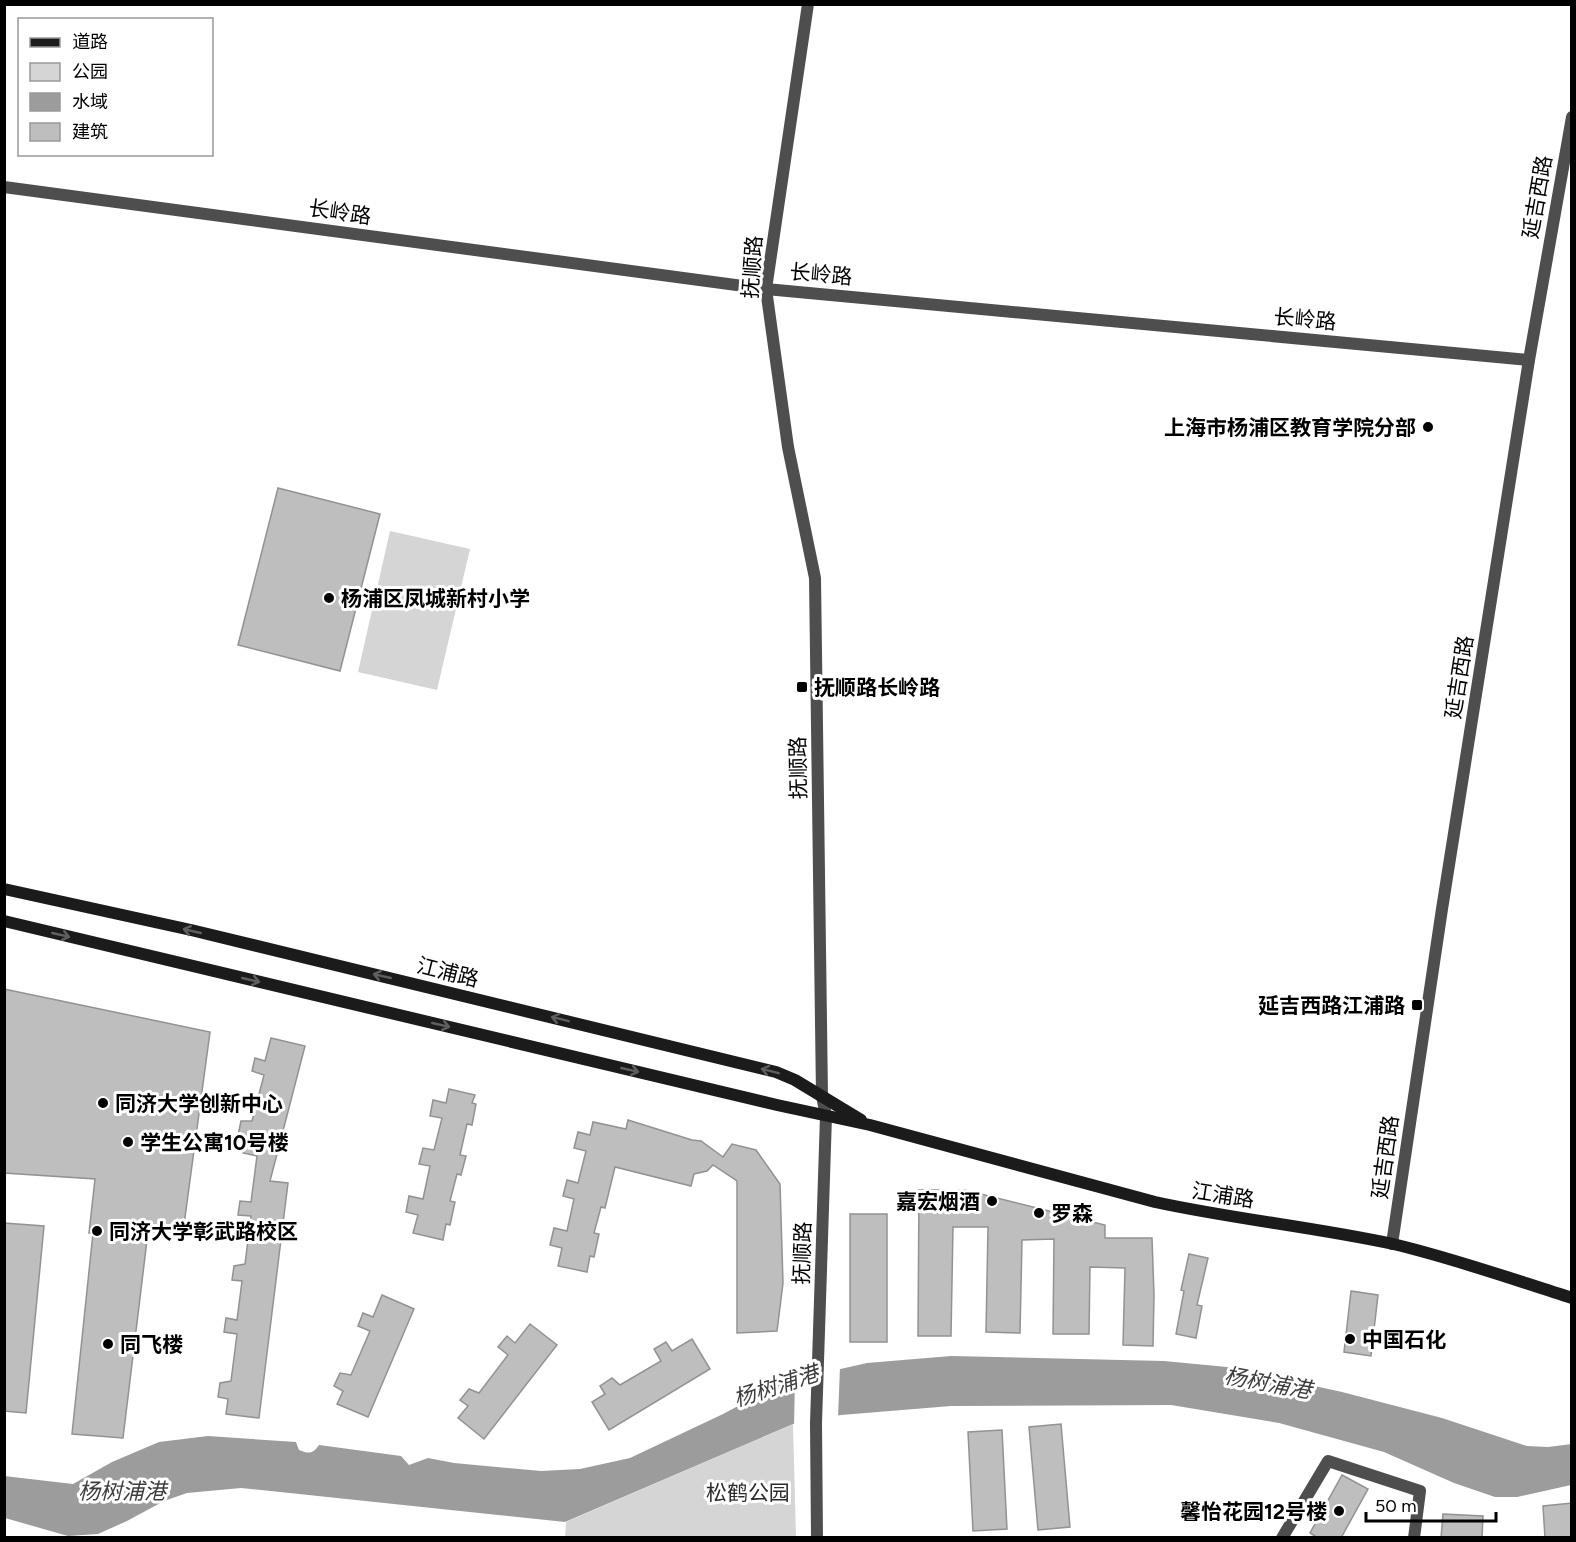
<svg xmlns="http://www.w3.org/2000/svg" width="1576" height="1542" viewBox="0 0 1576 1542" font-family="Figtree,'Noto Sans SC',sans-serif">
	<rect width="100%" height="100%" fill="#fff"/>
	<g fill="#d5d5d5">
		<polygon points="390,531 470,549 437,690 358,672"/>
		<polygon points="793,1424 796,1537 565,1538 566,1522"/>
	</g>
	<path fill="#9c9c9c" d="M951 1356 1164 1361 1227 1367 1342 1392 1442 1418 1527 1446 1548 1447 1572 1444 1571 1485 1517 1497H1495L1454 1483 1384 1452 1279 1423 1171 1405 951 1406 841 1415 793 1424 565 1522 241 1488 187 1493 164 1501 127 1521 98 1534 68 1536 5 1518 4 1476 73 1484 112 1462 159 1442 208 1436 296 1442 299 1450C309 1454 313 1454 319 1445L401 1456 409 1465 428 1458 454 1463 541 1471 580 1469 630 1458 723 1414 783 1382 867 1363Z"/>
	<polygon fill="#fff" points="840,1367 838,1418 794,1427 795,1376"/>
	<g fill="#bebebe" stroke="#929292" stroke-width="1.5">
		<polygon points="278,488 380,514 340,671 238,645"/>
		<polygon points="4,989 210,1032 183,1232 148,1232 123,1438 72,1434 93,1233 89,1233 95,1179 4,1173"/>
		<polygon points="271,1038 305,1046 270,1181 288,1183 259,1418 226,1414 228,1399 218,1397 220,1383 231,1381 237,1334 224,1332 226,1318 237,1320 242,1281 232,1280 234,1266 245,1264 251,1216 238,1215 240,1201 251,1202 257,1156 243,1153 247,1138 238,1135 241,1121 252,1121 264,1075 252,1071 255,1058 265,1061"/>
		<polygon points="449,1089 475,1095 472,1103 476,1104 472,1125 467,1124 460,1155 466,1156 461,1175 457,1174 450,1201 455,1202 450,1225 446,1224 443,1240 413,1233 418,1215 406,1212 409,1196 423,1199 430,1166 419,1164 423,1148 434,1150 442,1118 430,1116 433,1100 446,1103"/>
		<polygon points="628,1120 692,1140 701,1141 723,1157 732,1144 756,1150 780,1184 783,1283 777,1331 737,1333 737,1181 713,1165 707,1171 694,1174 691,1186 615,1167 605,1208 601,1207 594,1233 599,1234 594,1257 590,1256 587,1272 558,1266 562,1248 550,1245 554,1228 567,1231 574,1199 563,1196 567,1180 578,1183 586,1151 574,1148 578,1132 590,1135 593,1122 626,1129"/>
		<polygon points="919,1190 965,1190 1105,1225 1105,1238 1152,1238 1154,1295 1153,1346 1123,1345 1125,1268 1090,1267 1089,1334 1053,1334 1054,1239 1022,1240 1020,1333 986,1332 988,1227 953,1227 951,1336 918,1336"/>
		<rect x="850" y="1214" width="37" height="128"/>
		<polygon points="4,1223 44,1226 26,1413 4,1411"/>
		<polygon points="1189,1254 1208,1258 1197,1305 1202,1306 1196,1338 1176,1334 1184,1291 1181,1290"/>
		<polygon points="1351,1291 1378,1295 1371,1356 1344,1352"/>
		<polygon points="382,1295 414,1309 368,1417 337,1404 343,1391 334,1386 340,1373 351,1375 370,1331 358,1326 363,1313 373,1317"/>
		<polygon points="530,1324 557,1345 484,1439 458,1418 468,1406 460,1400 469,1389 479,1393 508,1355 498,1347 507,1336 515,1343"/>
		<polygon points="692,1339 710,1369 609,1430 592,1402 605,1394 600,1386 612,1378 620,1385 661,1361 654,1349 666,1342 672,1351"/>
		<polygon points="1061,1424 1070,1527 1038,1530 1029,1427"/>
		<polygon points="1002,1430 1007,1529 973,1531 968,1432"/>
		<polygon points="1342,1475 1368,1489 1341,1538 1318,1538 1310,1533"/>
		<polygon points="1572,1503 1572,1538 1545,1538 1543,1506"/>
		<polygon points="1443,1514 1483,1516 1482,1538 1441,1538"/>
	</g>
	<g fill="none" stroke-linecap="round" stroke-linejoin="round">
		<g stroke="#4e4e4e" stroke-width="12">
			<polyline points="4,187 766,289 1529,360"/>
			<polyline points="1282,1538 1328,1461 1420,1491 1414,1538"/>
		</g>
		<g stroke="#4e4e4e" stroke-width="12">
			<polyline points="808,4 766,289 788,447 815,578 822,1096 826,1116 816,1423 817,1538"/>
			<polyline points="1392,1244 1442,909 1529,360 1572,117"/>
		</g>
		<g stroke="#1b1b1b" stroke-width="12">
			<polyline points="4,889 191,930 776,1072 795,1080 861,1120"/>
			<path d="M4 921 777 1105 870 1125 1155 1202C1233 1219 1314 1227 1393 1244 1453 1258 1512 1279 1572 1298"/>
		</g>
	</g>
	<defs><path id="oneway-shaft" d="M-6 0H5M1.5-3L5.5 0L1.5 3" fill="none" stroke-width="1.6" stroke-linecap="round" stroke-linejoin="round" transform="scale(1.5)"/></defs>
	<g stroke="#5f5f5f">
		<use href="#oneway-shaft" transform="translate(192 931) rotate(-167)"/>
		<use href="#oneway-shaft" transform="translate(61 935) rotate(13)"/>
		<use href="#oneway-shaft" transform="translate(382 976) rotate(-167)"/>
		<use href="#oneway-shaft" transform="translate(251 980) rotate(13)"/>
		<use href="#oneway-shaft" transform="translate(560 1019) rotate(-166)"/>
		<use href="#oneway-shaft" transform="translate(441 1025) rotate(13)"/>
		<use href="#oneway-shaft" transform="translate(630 1070) rotate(13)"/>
		<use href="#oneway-shaft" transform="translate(770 1071) rotate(-166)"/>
	</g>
	<g fill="#000" stroke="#fff" stroke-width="2">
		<circle cx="1428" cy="427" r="6"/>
		<circle cx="329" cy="598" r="6"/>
		<rect x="796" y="681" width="12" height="12" rx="3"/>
		<rect x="1411" y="999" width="12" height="12" rx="3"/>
		<circle cx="103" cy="1103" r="6"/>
		<circle cx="128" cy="1142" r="6"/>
		<circle cx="992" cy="1201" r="6"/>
		<circle cx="1039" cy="1213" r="6"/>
		<circle cx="97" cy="1231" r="6"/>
		<circle cx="1350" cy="1339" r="6"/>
		<circle cx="108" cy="1344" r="6"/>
		<circle cx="1339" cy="1511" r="6"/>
	</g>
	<g text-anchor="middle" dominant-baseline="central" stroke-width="6" stroke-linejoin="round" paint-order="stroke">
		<g font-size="21" fill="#000" stroke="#fff">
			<text transform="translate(1537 197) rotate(-80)">延吉西路</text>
			<text transform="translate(340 212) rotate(8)">长岭路</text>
			<text transform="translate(752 267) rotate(-86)">抚顺路</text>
			<text transform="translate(821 274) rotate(5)">长岭路</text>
			<text transform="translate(1305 319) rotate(5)">长岭路</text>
			<text transform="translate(1459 677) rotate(-81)">延吉西路</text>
			<text transform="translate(798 768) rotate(-91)">抚顺路</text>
			<text transform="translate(448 972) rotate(14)">江浦路</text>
			<text transform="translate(1385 1157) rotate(-82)">延吉西路</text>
			<text transform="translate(1223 1195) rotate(9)">江浦路</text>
			<text transform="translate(802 1253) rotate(-88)">抚顺路</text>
		</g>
		<g font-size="21" font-weight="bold" fill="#000" stroke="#fff" text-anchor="start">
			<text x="1416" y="427" text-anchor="end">上海市杨浦区教育学院分部</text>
			<text x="341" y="598">杨浦区凤城新村小学</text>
			<text x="814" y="687">抚顺路长岭路</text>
			<text x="1405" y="1005" text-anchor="end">延吉西路江浦路</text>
			<text x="115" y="1103">同济大学创新中心</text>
			<text x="140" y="1142">学生公寓10号楼</text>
			<text x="980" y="1201" text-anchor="end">嘉宏烟酒</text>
			<text x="1051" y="1213">罗森</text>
			<text x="109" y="1231">同济大学彰武路校区</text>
			<text x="1362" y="1339">中国石化</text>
			<text x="120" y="1344">同飞楼</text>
			<text x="1327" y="1511" text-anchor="end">馨怡花园12号楼</text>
		</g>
		<g font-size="21" fill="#2c2c2c" stroke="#fff">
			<text x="748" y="1492">松鹤公园</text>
		</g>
		<g font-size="22" font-style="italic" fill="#3d3d3d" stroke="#fff">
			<text transform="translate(1268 1383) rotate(10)">杨树浦港</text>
			<text transform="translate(776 1386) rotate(-18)">杨树浦港</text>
			<text x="122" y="1491">杨树浦港</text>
		</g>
	</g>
	<rect width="1576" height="1542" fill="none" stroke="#000000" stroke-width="12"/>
	<rect x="18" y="18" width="195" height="138" fill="#ffffff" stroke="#999999" stroke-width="1.5"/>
	<rect x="30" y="38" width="30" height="9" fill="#1b1b1b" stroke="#999999" stroke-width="1.5"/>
	<text x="72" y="48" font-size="18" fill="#000000">道路</text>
	<rect x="30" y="63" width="30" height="18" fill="#d5d5d5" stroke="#999999" stroke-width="1.5"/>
	<text x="72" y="78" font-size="18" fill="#000000">公园</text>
	<rect x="30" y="93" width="30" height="18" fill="#9c9c9c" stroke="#999999" stroke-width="1.5"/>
	<text x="72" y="108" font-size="18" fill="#000000">水域</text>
	<rect x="30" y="123" width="30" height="18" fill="#bebebe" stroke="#999999" stroke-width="1.5"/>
	<text x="72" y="138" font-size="18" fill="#000000">建筑</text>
	<path d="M1366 1512v9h130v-9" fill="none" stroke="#000000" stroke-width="3"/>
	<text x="1375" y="1512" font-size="18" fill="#000000" stroke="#ffffff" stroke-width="4.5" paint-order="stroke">50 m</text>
</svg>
